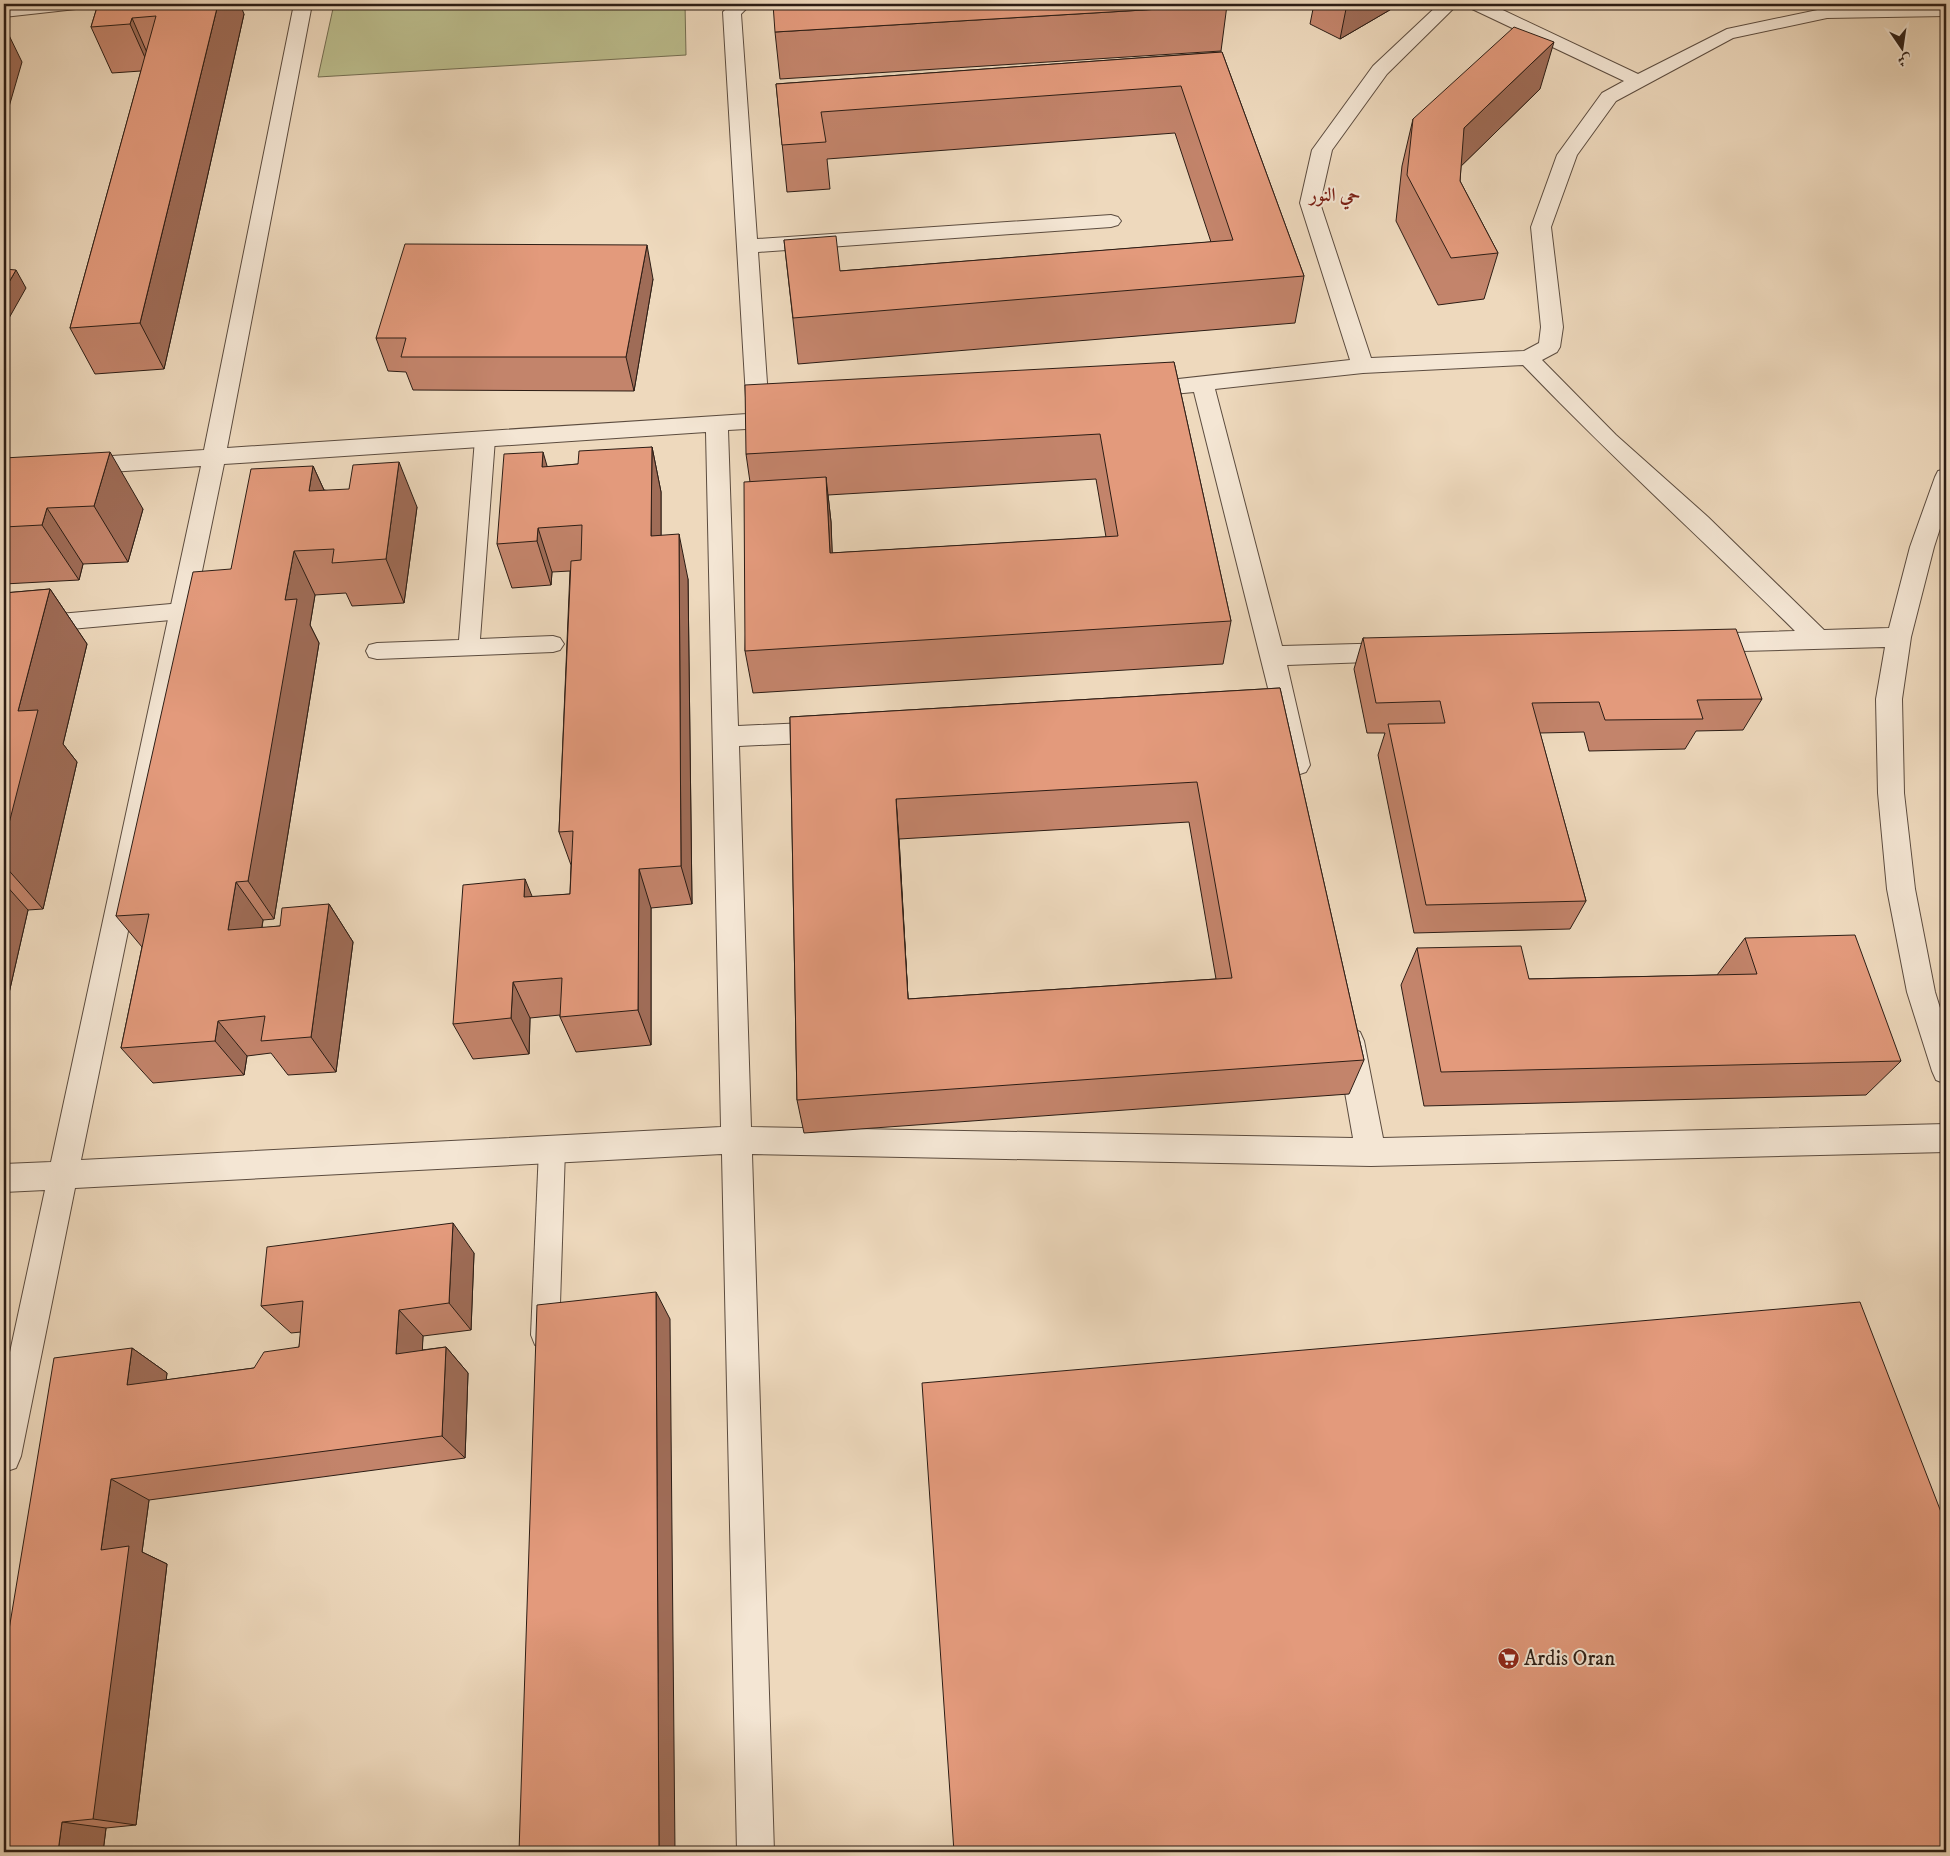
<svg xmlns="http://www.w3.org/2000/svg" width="1950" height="1856" viewBox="0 0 1950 1856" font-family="'IM FELL DW Pica',Amiri,serif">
	<rect width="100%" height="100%" fill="#eed9bd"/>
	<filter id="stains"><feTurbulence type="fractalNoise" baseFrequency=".004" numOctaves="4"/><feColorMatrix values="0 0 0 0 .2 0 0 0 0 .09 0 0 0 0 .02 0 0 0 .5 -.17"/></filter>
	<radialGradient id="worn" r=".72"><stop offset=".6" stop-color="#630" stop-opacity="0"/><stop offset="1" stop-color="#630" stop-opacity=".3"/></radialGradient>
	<polygon fill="#bcbe8e" stroke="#746e52" points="334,4 685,4 686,55 318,77"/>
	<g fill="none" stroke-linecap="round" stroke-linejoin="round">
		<defs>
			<g id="lane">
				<polygon points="485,432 492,434 495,439 480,639 553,636 560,638 564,644 560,650 553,652 377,659 369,657 366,651 369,645 377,643 459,640 475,439 478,434"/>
				<polygon points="182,603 189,605 192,611 189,617 182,619 4,635 4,619"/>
				<polygon points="552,1137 561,1141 565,1149 559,1335 555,1345 545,1348 535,1345 531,1335 539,1149 543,1141"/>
			</g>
			<g id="street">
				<polygon points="30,4 85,4 82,8 76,9 4,17 4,7"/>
				<path d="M294 4H312L227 448 747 414 723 12 731 4H751L741 14 757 239 1111 215 1118 217 1121 221 1118 225 1111 227 758 252 769 412 791 414 794 419 791 424 783 427 728 430 738 726 827 722 836 725 840 732 836 739 827 742 739 746 751 1127 1353 1138 1336 1041 1340 1032 1350 1028 1360 1032 1364 1041 1383 1138 1946 1124V1152L1371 1166 752 1154 774 1852H737L722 1154 75 1188 21 1456 16 1468 4 1472V1380L45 1190 4 1192V1164L51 1162 201 466 4 479V463L204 450ZM706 432 721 1127 81 1160 224 464Z"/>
				<path d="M1439 4H1458L1387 74 1332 150 1320 203 1371 358 1524 351 1539 343 1541 327 1531 227 1557 155 1602 93 1624 81 1470 8 1467 4H1490L1638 74 1727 29 1827 8 1946 6V16L1827 18 1733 38 1616 101 1577 155 1551 227 1563 327 1560 347 1557 352 1542 360 1616 435 1708 517 1824 630 1889 628 1910 547 1935 477 1938 471 1946 469V510L1934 547 1911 637 1902 699 1904 793 1915 889 1935 992 1946 1027V1084L1936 1080 1932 1071 1907 992 1887 889 1878 793 1876 699 1885 647 1703 652 1694 650 1691 643 1694 636 1703 634 1795 631C1704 541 1611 457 1523 365L1363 373 1215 389 1282 646 1395 643 1404 645 1407 652 1404 659 1395 661 1287 665 1310 765 1306 772 1297 775 1288 772 1284 765 1272 704 1194 392 1142 397 1134 395 1131 390 1134 385 1142 383 1350 360 1300 203 1312 150 1373 66Z"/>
			</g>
		</defs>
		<use href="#lane" stroke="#5c4c3f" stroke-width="2"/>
		<use href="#street" stroke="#5c4c3f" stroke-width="2"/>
		<use href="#lane" fill="#f4e6d4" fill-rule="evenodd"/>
		<use href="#street" fill="#f4e6d4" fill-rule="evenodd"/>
	</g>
	<g fill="#c3846b" stroke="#2c1d15" fill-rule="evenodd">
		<polygon points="98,4 244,14 164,369 95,374 70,328 141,71 112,73 91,27"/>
		<polygon points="1314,4 1400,4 1340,39 1310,24"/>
		<polygon points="1227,5 1221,51 780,79 775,32"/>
		<polygon points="1222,52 1304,276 1295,323 798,364 784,240 840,271 1211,242 1175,133 827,159 830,189 787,192 776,84"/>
		<polygon points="1540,89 1461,166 1460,181 1498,253 1484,299 1438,305 1396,221 1402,166 1413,119"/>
		<polygon points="653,279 634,391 413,390 406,372 388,371 376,338"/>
		<path d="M1174 362 1231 621 1223 664 753 693 745 651 750 482 746 454ZM1096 479 1106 537 832 553 831 522 828 495Z"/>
		<polygon points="652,447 661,492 661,536 688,579 692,904 651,908 651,1045 576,1052 560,1017 560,1015 530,1018 529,1054 473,1059 453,1024 533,897 570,894 571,865 559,832 570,571 552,572 551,585 512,588 497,544 547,467 578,464"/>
		<polygon points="4,458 143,509 128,562 83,564 79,580 4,584"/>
		<polygon points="313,466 324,490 417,507 404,603 352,606 346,593 315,595 310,625 319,643 274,919 263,920 262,928 280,926 329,904 353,942 336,1072 288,1075 271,1053 247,1056 244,1075 153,1083 121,1048 142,947 116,916 231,569"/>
		<polygon points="50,589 87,644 63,744 77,762 43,909 28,910 4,1015 4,593"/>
		<polygon points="1363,638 1762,699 1743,730 1696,731 1685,749 1589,751 1584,732 1540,733 1586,901 1570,929 1414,933 1378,755 1385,733 1367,733 1354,669"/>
		<path d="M1280 688 1364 1060 1349 1094 804 1133 797 1100 790 717ZM1189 822 1216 979 908 999 899 839Z"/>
		<polygon points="1745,938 1901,1061 1866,1095 1424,1106 1401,985 1417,948 1529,979 1717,975"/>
		<polygon points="474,1253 471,1330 423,1336 422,1350 446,1347 468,1373 465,1458 149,1500 142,1552 167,1564 136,1825 106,1828 103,1852 4,1852 132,1348 167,1373 166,1380 254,1368 299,1347 301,1332 291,1333 261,1306"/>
	</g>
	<g fill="#9f6c57" stroke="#2c1d15">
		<polygon points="218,4 240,4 244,14 164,369 140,323"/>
		<polygon points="1347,4 1400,4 1340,39"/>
		<polygon points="132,18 152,64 151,71 130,24"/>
		<polygon points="4,25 22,62 4,124"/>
		<polygon points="1554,42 1540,89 1452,175 1464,128"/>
		<polygon points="647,245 653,279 634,391 626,357"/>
		<polygon points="16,270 26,288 4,327 4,291"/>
		<polygon points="652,447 661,492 661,580 651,536"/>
		<polygon points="110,452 143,509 128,562 94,506"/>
		<polygon points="543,452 556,497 542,467"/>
		<polygon points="399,462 417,507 404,603 386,559"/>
		<polygon points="313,466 333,510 309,491"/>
		<polygon points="826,477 831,522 834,597 830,553"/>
		<polygon points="47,508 83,564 79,580 42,525"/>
		<polygon points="538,528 552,572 551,585 537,541"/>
		<polygon points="679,534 688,579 692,904 681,866"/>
		<polygon points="294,551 315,595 310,625 319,643 274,919 248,881 285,600"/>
		<polygon points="50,589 87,644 63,744 77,762 43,909 4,865 4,843 18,711"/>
		<polygon points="896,799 899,839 910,1034 908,999"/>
		<polygon points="639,869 651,908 651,1045 638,1010"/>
		<polygon points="525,879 541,918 524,897"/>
		<polygon points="236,882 263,920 255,967 228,930"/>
		<polygon points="4,883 28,910 4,1015"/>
		<polygon points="329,904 353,942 336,1072 311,1037"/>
		<polygon points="513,982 530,1018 529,1054 511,1018"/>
		<polygon points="218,1021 247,1056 244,1075 215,1041"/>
		<polygon points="453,1223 474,1253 471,1330 449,1303"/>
		<polygon points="656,1292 670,1319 675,1852 659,1852"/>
		<polygon points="399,1310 423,1336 421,1379 396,1354"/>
		<polygon points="446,1347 468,1373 465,1458 442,1436"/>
		<polygon points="132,1348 167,1373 163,1409 127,1385"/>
		<polygon points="111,1479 149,1500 142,1552 167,1564 136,1825 93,1819 101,1550"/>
		<polygon points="62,1822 106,1828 103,1852 58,1852"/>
	</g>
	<g fill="#e39a7c" stroke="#2c1d15" fill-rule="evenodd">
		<polygon points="98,4 218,4 140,323 70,328 156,16 132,18 130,24 91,27"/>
		<polygon points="773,4 1226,4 1227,5 775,32"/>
		<polygon points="1514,27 1554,42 1464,128 1460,181 1498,253 1451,258 1407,175 1413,119"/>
		<polygon points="1222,52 1304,276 793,318 784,240 836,236 840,271 1233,240 1181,86 821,112 826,142 782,145 776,84"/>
		<polygon points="405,244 647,245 626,357 401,357 406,338 376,338"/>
		<polygon points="4,269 16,270 4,291"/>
		<polygon points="1174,362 1231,621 745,651 744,482 826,477 830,553 1118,536 1100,434 746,454 745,385"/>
		<polygon points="652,447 651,536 679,534 681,866 639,869 638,1010 560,1017 562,978 513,982 511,1018 453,1024 463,885 525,879 524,897 570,894 573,831 559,832 571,561 581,560 582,525 538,528 537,541 497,544 504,454 543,452 542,467 578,464 579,451"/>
		<polygon points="110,452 94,506 47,508 42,525 4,527 4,458"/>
		<polygon points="399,462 386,559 332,563 334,549 294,551 285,600 297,599 248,881 236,882 228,930 280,926 282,908 329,904 311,1037 261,1041 265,1016 218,1021 215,1041 121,1048 149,914 116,916 193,572 231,569 251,469 313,466 309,491 349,489 353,465"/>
		<polygon points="50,589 18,711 38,710 4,843 4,593"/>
		<polygon points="1736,629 1762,699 1697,700 1703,719 1605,720 1599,702 1532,703 1586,901 1426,905 1388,724 1445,723 1440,701 1376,703 1363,638"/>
		<path d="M1280 688 1364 1060 797 1100 790 717ZM1197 782 1232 978 908 999 896 799Z"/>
		<polygon points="1855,935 1901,1061 1441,1072 1417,948 1521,946 1529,979 1757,974 1745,938"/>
		<polygon points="453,1223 449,1303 399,1310 396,1354 446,1347 442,1436 111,1479 101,1550 129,1546 93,1819 62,1822 58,1852 4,1852 4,1660 54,1358 132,1348 127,1385 254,1368 264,1352 299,1347 303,1301 261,1306 267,1247"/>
		<polygon points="656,1292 659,1852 519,1852 537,1305"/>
		<polygon points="1860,1302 1946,1525 1946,1852 954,1852 922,1383"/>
	</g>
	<defs>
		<symbol id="supermarket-disc" viewBox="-11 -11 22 22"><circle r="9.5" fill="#8f2418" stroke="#f4e6d4"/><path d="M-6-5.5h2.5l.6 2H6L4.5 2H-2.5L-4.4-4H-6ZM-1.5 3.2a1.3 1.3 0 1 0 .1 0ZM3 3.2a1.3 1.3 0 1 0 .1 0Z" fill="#fff"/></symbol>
	</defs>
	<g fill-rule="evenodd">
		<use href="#supermarket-disc" x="1496" y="1646" width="25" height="25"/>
	</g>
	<g text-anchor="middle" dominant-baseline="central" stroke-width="4" stroke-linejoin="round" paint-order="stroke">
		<g font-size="19" font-weight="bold" fill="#7a1f14" stroke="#f4e6d4">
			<text x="1335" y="195">حي النور</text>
		</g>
		<g font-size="21" fill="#2c1d15" stroke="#f4e6d4" text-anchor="start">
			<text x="1524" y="1659">Ardis Oran</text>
		</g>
	</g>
	<rect width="1950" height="1856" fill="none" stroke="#eed9bd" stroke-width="20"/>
	<rect x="5" y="5" width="1940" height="1846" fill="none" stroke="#2c1d15" stroke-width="2.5"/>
	<rect x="10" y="10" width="1930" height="1836" fill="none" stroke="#2c1d15"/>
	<g transform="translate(1902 48) rotate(167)" stroke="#f4e6d4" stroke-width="4" paint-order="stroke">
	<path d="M0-4L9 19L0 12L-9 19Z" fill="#2c1d15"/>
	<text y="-8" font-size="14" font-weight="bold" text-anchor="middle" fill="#2c1d15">ش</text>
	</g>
	<rect width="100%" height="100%" filter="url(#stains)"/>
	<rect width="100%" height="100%" fill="url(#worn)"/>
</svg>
